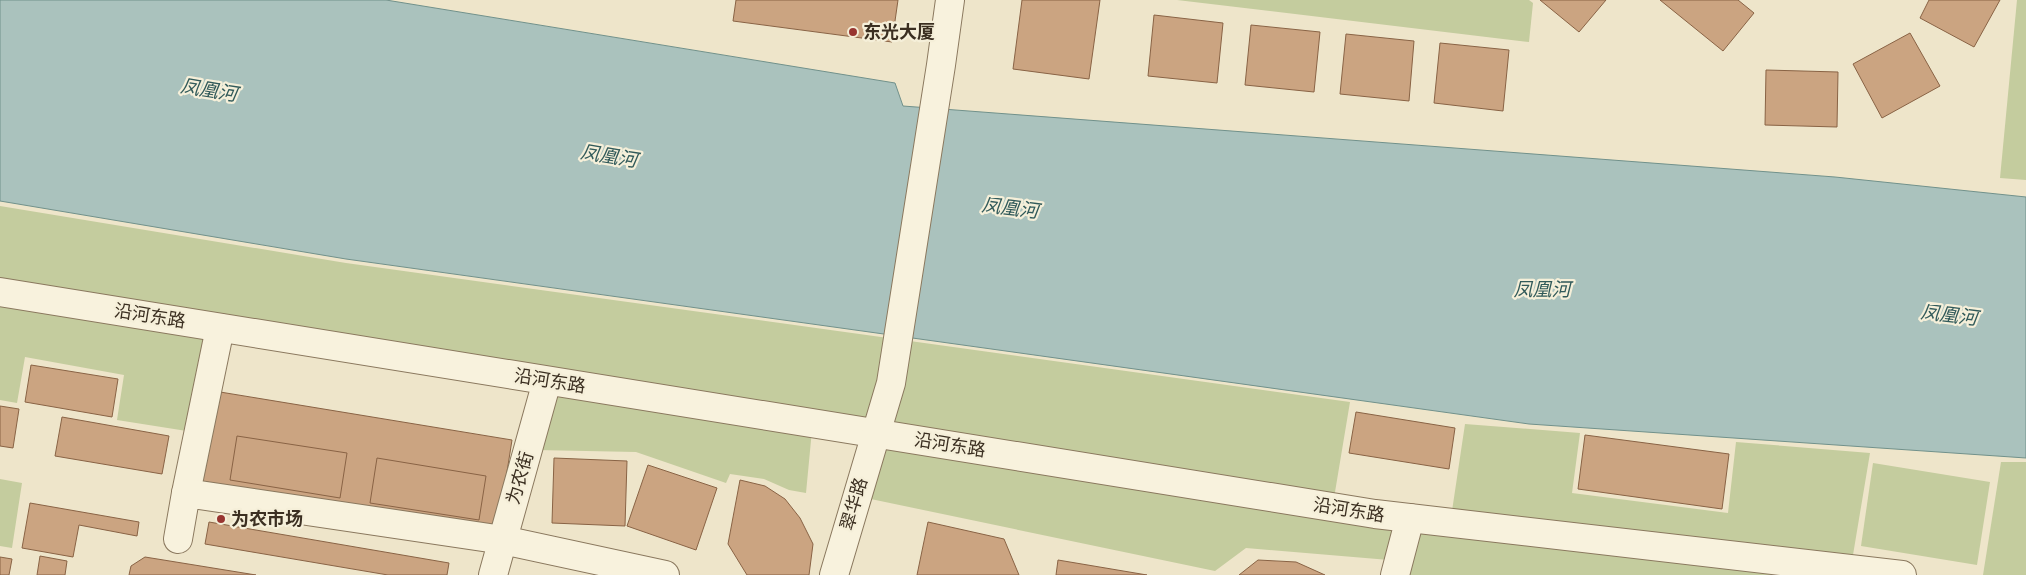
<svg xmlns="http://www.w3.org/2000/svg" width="2026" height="575" viewBox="0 0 2026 575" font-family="'Zilla Slab','Noto Sans SC',serif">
	<rect width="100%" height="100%" fill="#eee5ca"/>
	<g fill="#c4cc9e">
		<polygon points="1177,0 1529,0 1533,3 1529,42"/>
		<polygon points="2017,0 2026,0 2026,180 2000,178"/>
		<polygon points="0,206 346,263 1350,402 1333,504 0,287"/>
		<polygon points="0,298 215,335 193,432 117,420 124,375 25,357 17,403 0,400"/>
		<polygon points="552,390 812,430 806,493 789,490 764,479 730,474 726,483 636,452 536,450"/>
		<polygon points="1465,424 1580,433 1572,493 1728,513 1736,442 1870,453 1852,561 1452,511"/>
		<polygon points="882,444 1399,527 1389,560 1246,548 1215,571 866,498"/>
		<polygon points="2001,462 2026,462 2026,575 1983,575"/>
		<polygon points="1873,463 1990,482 1977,565 1861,546"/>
		<polygon points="0,479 22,483 12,548 0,546"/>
		<polygon points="1416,530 1834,575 1404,575"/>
	</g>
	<polygon fill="#aac2bd" stroke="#71918b" points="0,0 386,0 895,83 903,106 1835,177 2026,197 2026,458 1529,424 346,259 0,201"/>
	<g fill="#cba481" stroke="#896345">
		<polygon points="736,0 898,0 892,42 733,21"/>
		<polygon points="1022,0 1100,0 1089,79 1013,69"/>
		<polygon points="1540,0 1606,0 1579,32"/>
		<polygon points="1660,0 1738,0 1754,13 1723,51"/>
		<polygon points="1929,0 2000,0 1974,47 1920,18"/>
		<polygon points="1154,15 1223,23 1217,83 1148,76"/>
		<polygon points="1251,25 1320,32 1314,92 1245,85"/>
		<polygon points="1910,33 1940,86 1882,118 1853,64"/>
		<polygon points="1346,34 1414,41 1409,101 1340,94"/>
		<polygon points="1440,43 1509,50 1503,111 1434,103"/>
		<polygon points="1766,70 1838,72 1837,127 1765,125"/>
		<polygon points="31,365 118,379 112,417 25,402"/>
		<polygon points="214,391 512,440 498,529 200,481"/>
		<polygon points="0,406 19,409 13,448 0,446"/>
		<polygon points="1356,412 1455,428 1449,469 1349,453"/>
		<polygon points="62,417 169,436 162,474 55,456"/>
		<polygon points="1585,435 1729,454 1722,509 1578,489"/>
		<polygon points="237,436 347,453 340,498 230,480"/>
		<polygon points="377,458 486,476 479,520 370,503"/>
		<polygon points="554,458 627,461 625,526 552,523"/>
		<polygon points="648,465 717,488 696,550 627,526"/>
		<polygon points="740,480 765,486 785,499 800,518 813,544 809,575 747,575 728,544"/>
		<polygon points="30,503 139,522 137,536 79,525 73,557 22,548"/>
		<polygon points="209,522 449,563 447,575 388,575 205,544"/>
		<polygon points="928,522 1004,539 1019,575 917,575"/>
		<polygon points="40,556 67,561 65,575 37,575"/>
		<polygon points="0,557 12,559 9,575 0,575"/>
		<polygon points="145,557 256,575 129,575 131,566"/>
		<polygon points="1058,560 1147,575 1056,575"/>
		<polygon points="1258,560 1296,562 1325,575 1239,575"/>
	</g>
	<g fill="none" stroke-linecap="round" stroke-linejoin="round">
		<defs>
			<g id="minor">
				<polyline points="0,292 1375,514 1902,575"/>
				<polyline points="186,493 220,328"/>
				<polyline points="178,539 186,493 503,540 665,575"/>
				<polyline points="493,575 547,381"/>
				<polyline points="834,575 891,383 941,65 950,0"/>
				<polyline points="1395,575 1410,518"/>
			</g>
		</defs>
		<use href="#minor" stroke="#8a785e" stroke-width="30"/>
		<use href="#minor" stroke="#f8f2dd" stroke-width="28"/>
	</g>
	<g fill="#983530" stroke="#f5efd9" stroke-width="2">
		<circle cx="853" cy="32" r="5"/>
		<circle cx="221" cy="519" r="5"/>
	</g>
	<g text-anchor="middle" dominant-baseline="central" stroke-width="4.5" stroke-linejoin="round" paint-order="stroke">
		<g font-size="18" font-weight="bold" fill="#3b2f21" stroke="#f5efd9" text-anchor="start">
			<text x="863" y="32">东光大厦</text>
			<text x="231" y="519">为农市场</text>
		</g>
		<g font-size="18" fill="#3b2f21" stroke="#f5efd9">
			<text transform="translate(150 316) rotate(9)">沿河东路</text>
			<text transform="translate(550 381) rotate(9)">沿河东路</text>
			<text transform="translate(950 445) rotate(9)">沿河东路</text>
			<text transform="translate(520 478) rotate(-74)">为农街</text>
			<text transform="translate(854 504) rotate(-74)">翠华路</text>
			<text transform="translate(1349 510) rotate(9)">沿河东路</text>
		</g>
		<g font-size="19" font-style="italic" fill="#315a5a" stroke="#f5efd9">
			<text transform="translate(209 90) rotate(9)">凤凰河</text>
			<text transform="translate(609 156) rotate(9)">凤凰河</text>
			<text transform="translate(1010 208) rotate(7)">凤凰河</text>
			<text x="1542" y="289">凤凰河</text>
			<text transform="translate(1949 315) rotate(7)">凤凰河</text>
		</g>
	</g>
</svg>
